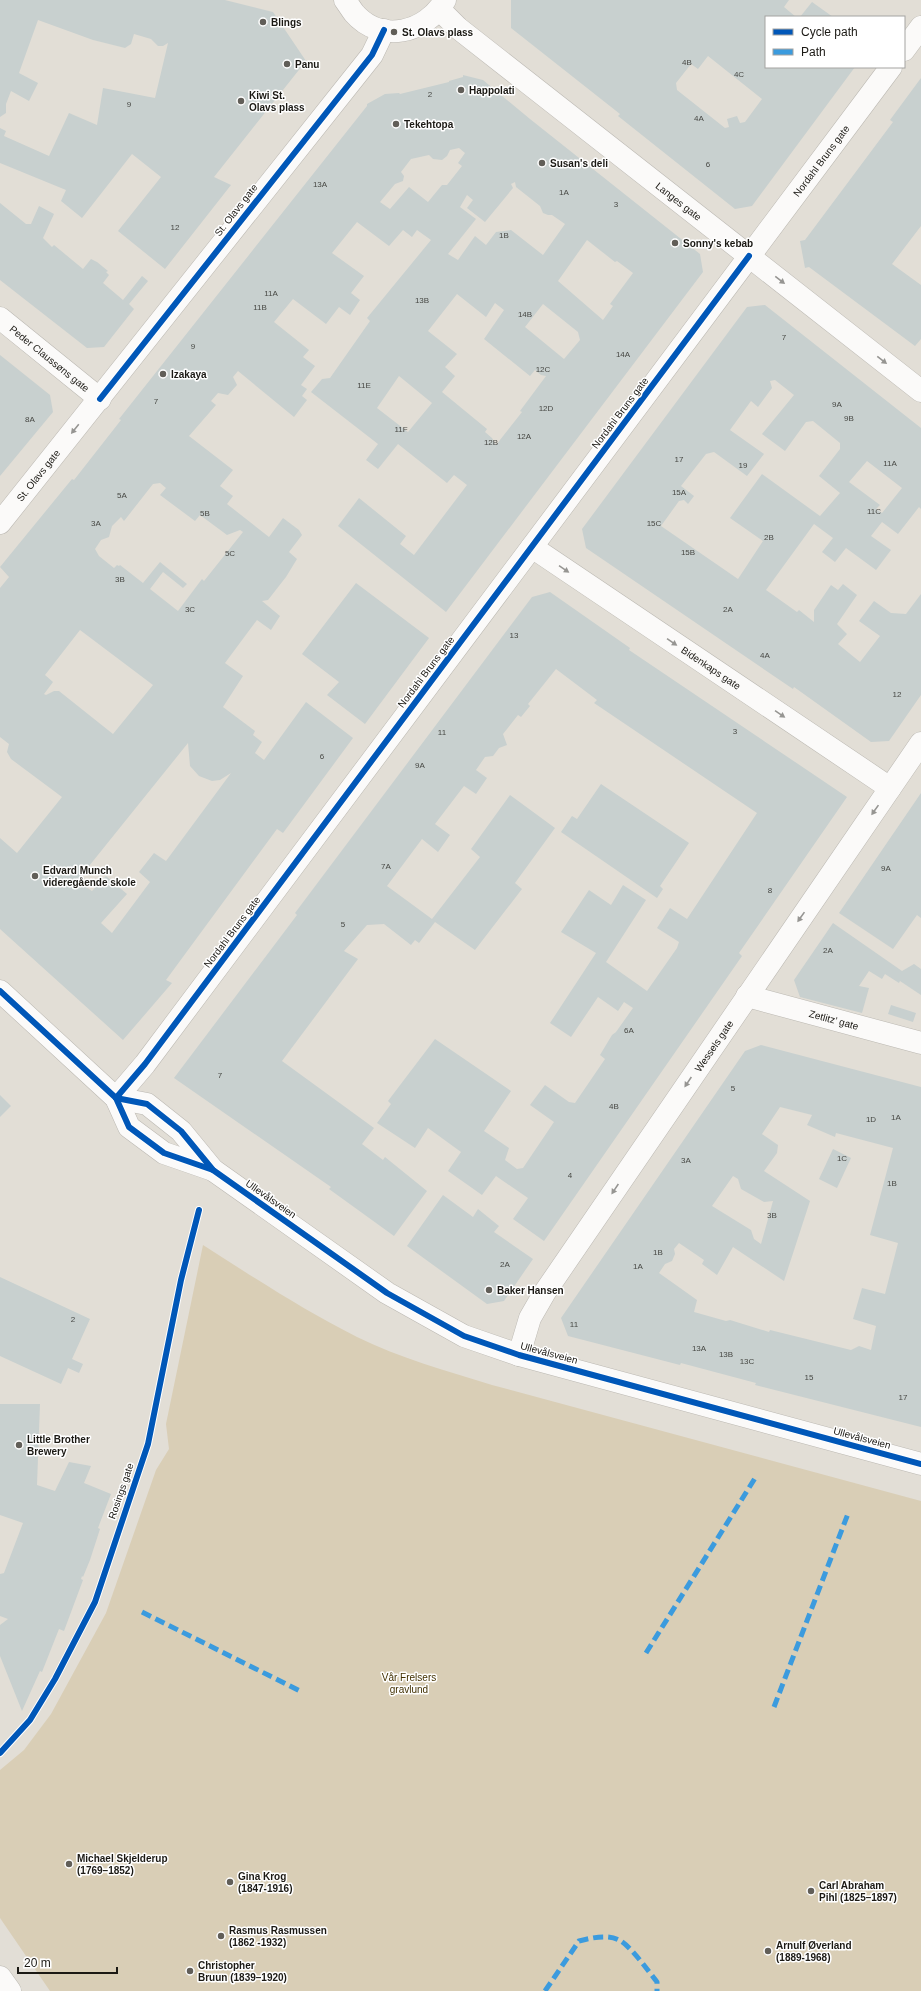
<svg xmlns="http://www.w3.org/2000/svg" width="921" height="1991" viewBox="0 0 921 1991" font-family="Arial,sans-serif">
	<rect width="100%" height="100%" fill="#e2ded6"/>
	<path fill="#d9ceb6" d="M203 1245C253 1277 303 1310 357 1337 400 1358 447 1371 492 1385L921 1501V1991H50L0 1918V1770L24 1750 51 1714 106 1613 156 1470 169 1449 166 1424Z"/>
	<g fill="#c8d0cf" fill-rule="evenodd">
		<polygon points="0,0 225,0 273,12 306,61 214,177 231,185 165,269 118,231 161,177 132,154 82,218 61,201 66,190 0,163 0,128 6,131 4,136 49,156 69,113 97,125 103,88 155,98 168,43 163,46 158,46 151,39 134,34 131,44 125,48 93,40 38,20 19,73 38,83 29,101 11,91 6,104 6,113 0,117"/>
		<path d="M511 0H789L784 7 796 17H766V67H855L752 206 735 209 618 116 620 114 511 28ZM708 56 762 99 745 122 740 123 737 116 727 119 729 127 725 128 677 90 676 83 691 64 698 69Z"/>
		<polygon points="812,2 833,17 800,17"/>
		<path d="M463 75 483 80 530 119 700 254 703 272 446 612 338 526 359 498 406 536 400 544 414 555 467 485 454 475 447 483 398 444 378 469 366 460 378 444 311 392 322 379 330 378 370 321 367 318 431 240 417 230 412 237 403 230 389 246 357 222 332 253 364 276 351 293 360 300 350 315 339 307 326 324 293 299 274 322 309 350 303 357 315 366 301 385 307 389 302 396 307 400 294 417 238 371 233 377 237 385 228 395 218 393 211 401 216 405 189 436 233 470 220 486 233 496 227 504 269 537 283 518 299 530 302 535 289 552 297 559 286 577 268 600 262 601 280 616 271 630 257 620 225 663 243 676 223 707 255 731 253 735 262 742 255 753 264 760 306 702 353 738 283 833 277 829 166 980 172 983 123 1040 0 929V838L17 853 62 797 11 759 7 752 9 744 0 737V588L9 577 0 567 72 479 74 480 121 420 119 419 367 106V104L385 94 399 93 400 94 449 82V81L463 77ZM459 148 465 153 458 163 462 166 447 185H442L428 202 409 187 390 209 380 202 395 184 403 181 404 176 401 172 411 159 429 155 433 159 442 160 447 156 450 150ZM515 182 516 187 540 206 543 213 548 215H552L565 224 543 255 511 230 496 232 486 245 475 236 458 260 448 254 476 219 460 207 467 195 473 200 467 208 485 222 513 188 511 184ZM587 240 615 262 617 261 633 273 610 304 613 306 603 320 558 281ZM457 294 486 317 495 303 504 310 484 339 530 376 535 370 541 375 546 376 520 411 522 412 496 445 492 438 485 432 487 429 442 392 455 376 445 367 457 354 428 331ZM543 304 578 332 580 340 564 359 525 327ZM399 376 432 403 408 432 377 408ZM160 483 166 488 160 495 195 521 200 515 227 535 240 530 243 532 204 581 202 579 178 611 150 589 163 572 183 588 187 584 160 562 143 583 120 565 119 566 117 565 114 568 99 556 95 549 101 540 109 537 112 526 121 517 124 521 153 484ZM80 630 153 685 113 734 59 691H54L46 695 44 694 53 682 45 675ZM188 743 190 766 199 776 212 781 220 780 231 773 166 861 154 853 139 872 150 882 112 933 101 923 127 894 106 876 92 891 77 881Z"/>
		<polygon points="921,78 921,226 892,264 921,285 921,339 915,346 809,267 805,268 800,241 805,240 893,122 890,120"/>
		<polygon points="0,203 26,224 31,224 39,206 54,214 43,238 52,247 54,245 83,269 91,259 97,262 108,271 106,272 109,275 103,283 123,300 142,276 148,281 129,304 134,309 104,347 87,348 0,280"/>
		<path d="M765 305 921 428V509L919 507 898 534 882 522 871 536 891 550 876 570 846 548 835 562 822 552 833 538 814 524 766 590 797 612 799 610 814 622V610L831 585 838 590 843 584 857 595 837 624 847 634 838 644 860 662 880 636 859 621 874 601 891 613 906 614 921 594V695L889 741 871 742 794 687 793 689 586 548 582 529 747 307ZM775 380 794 395 762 434 785 451 806 422 813 421 840 443V449L819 476 840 493 820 516 762 474 730 518 763 541 738 579 661 526 679 501 684 500 688 504 694 496 681 486 706 454 714 452 747 476 764 454 730 430 751 401 758 407 772 388 770 381ZM867 461 902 488 882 513 876 509 880 505 849 482Z"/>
		<polygon points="0,355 50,395 53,412 0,476"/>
		<polygon points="356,583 429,638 365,724 327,695 339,682 302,654"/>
		<polygon points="550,592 630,648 629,650 847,797 739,953 742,956 544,1241 513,1219 528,1198 496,1176 482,1195 448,1171 461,1152 428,1128 415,1148 377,1123 391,1104 388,1101 435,1039 511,1091 484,1131 509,1148 505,1160 517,1169 523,1168 554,1122 530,1105 545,1085 569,1102 575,1103 605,1059 600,1055 612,1035 616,1032 633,1008 624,1002 618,1011 598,997 571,1037 550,1023 596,953 561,932 589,890 611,905 623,885 646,900 606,962 647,991 677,948 679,942 657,928 670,908 687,919 757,813 594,703 597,700 556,669 528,704 530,706 521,717 518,715 503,734 507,745 499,748 493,756 485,757 476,770 487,778 476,794 464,786 435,824 450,835 438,852 422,839 387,886 432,919 480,857 471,849 510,795 555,828 515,883 522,889 475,950 435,922 419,943 415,940 411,945 384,924 367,925 344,951 358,959 282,1061 374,1128 362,1144 383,1160 385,1157 427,1191 394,1236 329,1189 331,1187 174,1078 297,915 295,913 532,597"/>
		<polygon points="601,784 689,843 660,886 663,889 657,898 561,832 572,816 577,819"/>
		<polygon points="921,793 921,918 917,915 893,949 839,913"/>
		<polygon points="833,923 902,971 914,964 921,969 921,995 900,981 899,983 885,974 882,979 869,971 859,986 869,988 862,1013 800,997 794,980"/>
		<polygon points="891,1005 916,1013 913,1022 888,1014"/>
		<path d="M761 1045 921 1087V1427L755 1385 756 1383 681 1363 680 1365 568 1336 561 1318 745 1051ZM780 1107 812 1115 807 1125 835 1137 836 1133 893 1148 870 1235 898 1243 885 1294 862 1288 853 1319 876 1326 871 1350 859 1346 851 1350 770 1330 769 1332 730 1320 726 1321 694 1312 697 1300 659 1273 665 1264 672 1261 675 1254 674 1249 679 1243 704 1260 702 1264 717 1275 733 1247 784 1281 810 1201 764 1171 777 1153 778 1145 762 1134ZM733 1176 738 1179 741 1189 764 1202 773 1201 761 1244 754 1239 751 1230 712 1206Z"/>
		<polygon points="0,1095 11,1106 0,1117"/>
		<polygon points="833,1149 851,1158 837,1188 819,1179"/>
		<polygon points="443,1195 473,1217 478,1209 499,1226 494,1232 533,1259 504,1301 487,1304 407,1246"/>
		<polygon points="0,1277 90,1319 72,1359 83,1364 79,1373 68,1368 61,1384 0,1356"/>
		<polygon points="0,1404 40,1404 37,1485 55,1491 69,1462 91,1466 84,1483 111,1494 98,1528 100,1529 90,1560 83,1577 82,1576 81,1579 83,1580 64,1631 59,1629 42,1672 40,1671 22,1711 0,1656 0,1625 8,1619 0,1616 0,1574 4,1573 23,1523 0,1515"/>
	</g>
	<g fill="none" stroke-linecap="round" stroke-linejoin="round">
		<defs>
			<g id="street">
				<path d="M345 0C348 4 351 9 354 13 381 44 426 33 445 0"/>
				<path id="s1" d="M440 10 458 28 921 391"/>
				<polyline points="904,50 921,27"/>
				<path id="s2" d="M0 318 100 399"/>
				<path id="s3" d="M0 523 372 55 384 30"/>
				<path id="s4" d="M532 547 890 788"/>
				<path id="s5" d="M747 996 921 1043"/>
				<path id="s6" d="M116 1098 145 1064 891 67"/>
				<path id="s7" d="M519 1355 530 1318 545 1292 921 743"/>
				<polyline points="0,1977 10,1991"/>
			</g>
			<g id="secondary">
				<polyline points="0,991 116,1098 129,1127 164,1153 213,1170"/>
				<polyline points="116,1098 147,1104 181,1131 213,1170 387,1293 464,1336 519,1355 921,1464"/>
			</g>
		</defs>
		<use href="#street" stroke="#bbb8b2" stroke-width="23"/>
		<use href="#secondary" stroke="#bbb8b2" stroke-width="23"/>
		<use href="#street" stroke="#fbfaf9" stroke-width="22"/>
		<use href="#secondary" stroke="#fbfaf9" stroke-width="22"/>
		<g stroke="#3b9bde" stroke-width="5" stroke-dasharray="10 5" stroke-linecap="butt">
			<polyline points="142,1612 302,1692"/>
			<polyline points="646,1653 757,1475"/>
			<polyline points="774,1707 849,1511"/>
			<path d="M545 1991 579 1941C591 1938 607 1934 619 1940 630 1945 649 1972 657 1982V1991"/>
		</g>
		<defs>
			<g id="cycleway">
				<polyline points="100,399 372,55 384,30"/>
				<polyline points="0,991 116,1098 129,1127 164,1153 213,1170"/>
				<polyline points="116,1098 145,1064 749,256"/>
				<polyline points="116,1098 147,1104 181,1131 213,1170 387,1293 464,1336 519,1355 921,1464"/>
				<polyline points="0,1753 30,1720 55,1679 95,1602 148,1444 181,1280 199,1210"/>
			</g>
		</defs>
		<use href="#cycleway" stroke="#fff" stroke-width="8"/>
		<use href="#cycleway" stroke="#0057b8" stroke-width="6"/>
	</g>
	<defs><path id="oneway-solid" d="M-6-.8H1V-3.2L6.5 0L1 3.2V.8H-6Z"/></defs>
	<g fill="#969592">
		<use href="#oneway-solid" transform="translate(780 280) rotate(38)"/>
		<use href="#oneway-solid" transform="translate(882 360) rotate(38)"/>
		<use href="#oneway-solid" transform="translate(75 429) rotate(129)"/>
		<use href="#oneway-solid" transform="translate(564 569) rotate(34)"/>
		<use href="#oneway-solid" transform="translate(672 642) rotate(34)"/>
		<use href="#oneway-solid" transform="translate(780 714) rotate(34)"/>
		<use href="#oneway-solid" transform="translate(875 810) rotate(125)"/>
		<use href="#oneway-solid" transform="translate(801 917) rotate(125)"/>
		<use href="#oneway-solid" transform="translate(688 1082) rotate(124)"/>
		<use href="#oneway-solid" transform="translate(615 1189) rotate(124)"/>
	</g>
	<g fill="#615e58" stroke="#fff" stroke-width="1.5">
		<circle cx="263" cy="22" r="4"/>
		<circle cx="394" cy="32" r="4"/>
		<circle cx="287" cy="64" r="4"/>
		<circle cx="461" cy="90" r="4"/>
		<circle cx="241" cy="101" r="4"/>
		<circle cx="396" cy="124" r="4"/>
		<circle cx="542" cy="163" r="4"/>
		<circle cx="675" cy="243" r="4"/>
		<circle cx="163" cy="374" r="4"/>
		<circle cx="35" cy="876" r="4"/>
		<circle cx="489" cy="1290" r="4"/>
		<circle cx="19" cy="1445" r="4"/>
		<circle cx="69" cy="1864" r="4"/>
		<circle cx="230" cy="1882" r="4"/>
		<circle cx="811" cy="1891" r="4"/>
		<circle cx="221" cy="1936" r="4"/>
		<circle cx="768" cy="1951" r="4"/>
		<circle cx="190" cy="1971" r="4"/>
	</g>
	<g text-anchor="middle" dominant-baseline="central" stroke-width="3" stroke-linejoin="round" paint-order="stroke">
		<g font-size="8" fill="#474844">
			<text x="687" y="62">4B</text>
			<text x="739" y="74">4C</text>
			<text x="430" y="94">2</text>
			<text x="129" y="104">9</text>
			<text x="699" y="118">4A</text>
			<text x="708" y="164">6</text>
			<text x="320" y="184">13A</text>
			<text x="564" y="192">1A</text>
			<text x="616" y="204">3</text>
			<text x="175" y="227">12</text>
			<text x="504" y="235">1B</text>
			<text x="271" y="293">11A</text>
			<text x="422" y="300">13B</text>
			<text x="260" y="307">11B</text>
			<text x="525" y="314">14B</text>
			<text x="784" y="337">7</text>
			<text x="193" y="346">9</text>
			<text x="623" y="354">14A</text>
			<text x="543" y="369">12C</text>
			<text x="364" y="385">11E</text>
			<text x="156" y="401">7</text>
			<text x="837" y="404">9A</text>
			<text x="546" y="408">12D</text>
			<text x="849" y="418">9B</text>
			<text x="30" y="419">8A</text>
			<text x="401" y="429">11F</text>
			<text x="524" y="436">12A</text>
			<text x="491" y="442">12B</text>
			<text x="679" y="459">17</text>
			<text x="890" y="463">11A</text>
			<text x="743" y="465">19</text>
			<text x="679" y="492">15A</text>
			<text x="122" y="495">5A</text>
			<text x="874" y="511">11C</text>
			<text x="205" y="513">5B</text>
			<text x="96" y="523">3A</text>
			<text x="654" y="523">15C</text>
			<text x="769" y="537">2B</text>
			<text x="688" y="552">15B</text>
			<text x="230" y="553">5C</text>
			<text x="120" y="579">3B</text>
			<text x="190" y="609">3C</text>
			<text x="728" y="609">2A</text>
			<text x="514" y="635">13</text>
			<text x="765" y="655">4A</text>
			<text x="897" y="694">12</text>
			<text x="735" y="731">3</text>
			<text x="442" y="732">11</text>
			<text x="322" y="756">6</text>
			<text x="420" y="765">9A</text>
			<text x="386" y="866">7A</text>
			<text x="886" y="868">9A</text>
			<text x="770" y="890">8</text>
			<text x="343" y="924">5</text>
			<text x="828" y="950">2A</text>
			<text x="629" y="1030">6A</text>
			<text x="220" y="1075">7</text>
			<text x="733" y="1088">5</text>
			<text x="614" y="1106">4B</text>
			<text x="896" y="1117">1A</text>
			<text x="871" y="1119">1D</text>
			<text x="842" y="1158">1C</text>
			<text x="686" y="1160">3A</text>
			<text x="570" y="1175">4</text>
			<text x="892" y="1183">1B</text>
			<text x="772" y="1215">3B</text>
			<text x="658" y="1252">1B</text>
			<text x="505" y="1264">2A</text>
			<text x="638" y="1266">1A</text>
			<text x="73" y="1319">2</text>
			<text x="574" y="1324">11</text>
			<text x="699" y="1348">13A</text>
			<text x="726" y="1354">13B</text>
			<text x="747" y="1361">13C</text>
			<text x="809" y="1377">15</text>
			<text x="903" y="1397">17</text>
		</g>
		<g font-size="10" font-weight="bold" fill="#1b1914" stroke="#fff" text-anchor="start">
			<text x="271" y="22">Blings</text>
			<text x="402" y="32">St. Olavs plass</text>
			<text x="295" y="64">Panu</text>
			<text x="469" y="90">Happolati</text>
			<text x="249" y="95">Kiwi St.<tspan x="249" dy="12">Olavs plass</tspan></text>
			<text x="404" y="124">Tekehtopa</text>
			<text x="550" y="163">Susan's deli</text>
			<text x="683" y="243">Sonny's kebab</text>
			<text x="171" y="374">Izakaya</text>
			<text x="43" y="870">Edvard Munch<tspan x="43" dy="12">videregående skole</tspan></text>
			<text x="497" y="1290">Baker Hansen</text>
			<text x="27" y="1439">Little Brother<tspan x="27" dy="12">Brewery</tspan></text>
			<text x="77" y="1858">Michael Skjelderup<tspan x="77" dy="12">(1769–1852)</tspan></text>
			<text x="238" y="1876">Gina Krog<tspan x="238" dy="12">(1847-1916)</tspan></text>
			<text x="819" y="1885">Carl Abraham<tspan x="819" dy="12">Pihl (1825–1897)</tspan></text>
			<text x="229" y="1930">Rasmus Rasmussen<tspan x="229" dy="12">(1862 -1932)</tspan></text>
			<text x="776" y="1945">Arnulf Øverland<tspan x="776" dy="12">(1889-1968)</tspan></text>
			<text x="198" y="1965">Christopher<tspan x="198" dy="12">Bruun (1839–1920)</tspan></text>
		</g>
		<g font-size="10" fill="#1b1914" stroke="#fff">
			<text stroke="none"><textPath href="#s6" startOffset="1173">Nordahl Bruns gate</textPath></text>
			<text stroke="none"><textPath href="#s1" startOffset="306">Langes gate</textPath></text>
			<text transform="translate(236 210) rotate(-52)">St. Olavs gate</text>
			<text stroke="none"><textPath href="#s2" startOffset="64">Peder Claussøns gate</textPath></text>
			<text transform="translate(620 413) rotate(-53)">Nordahl Bruns gate</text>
			<text stroke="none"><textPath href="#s3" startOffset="61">St. Olavs gate</textPath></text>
			<text stroke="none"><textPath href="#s4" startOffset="216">Bidenkaps gate</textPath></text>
			<text transform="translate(426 672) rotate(-53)">Nordahl Bruns gate</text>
			<text transform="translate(232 932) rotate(-53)">Nordahl Bruns gate</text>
			<text stroke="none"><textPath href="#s5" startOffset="90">Zetlitz’ gate</textPath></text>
			<text stroke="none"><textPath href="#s7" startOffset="367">Wessels gate</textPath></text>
			<text transform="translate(271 1199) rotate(35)">Ullevålsveien</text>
			<text transform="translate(549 1353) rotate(15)">Ullevålsveien</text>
			<text transform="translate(862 1438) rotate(15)">Ullevålsveien</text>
			<text transform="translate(121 1491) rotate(-71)">Rosings gate</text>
		</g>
		<g font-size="10" fill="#413000" stroke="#fff">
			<text x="409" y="1677">Vår Frelsers<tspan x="409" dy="12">gravlund</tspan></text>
		</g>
	</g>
	<rect x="765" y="16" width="140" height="52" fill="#ffffff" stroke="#a4a3a1"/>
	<rect x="773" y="29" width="20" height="6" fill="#0057b8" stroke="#a4a3a1"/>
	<text x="801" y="36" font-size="12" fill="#1b1914">Cycle path</text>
	<rect x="773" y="49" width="20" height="6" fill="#3b9bde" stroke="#a4a3a1"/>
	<text x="801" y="56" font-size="12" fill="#1b1914">Path</text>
	<path d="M18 1967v6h99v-6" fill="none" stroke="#1b1914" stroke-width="2"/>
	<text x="24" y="1967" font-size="12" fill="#1b1914" stroke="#ffffff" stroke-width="3" paint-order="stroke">20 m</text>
</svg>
